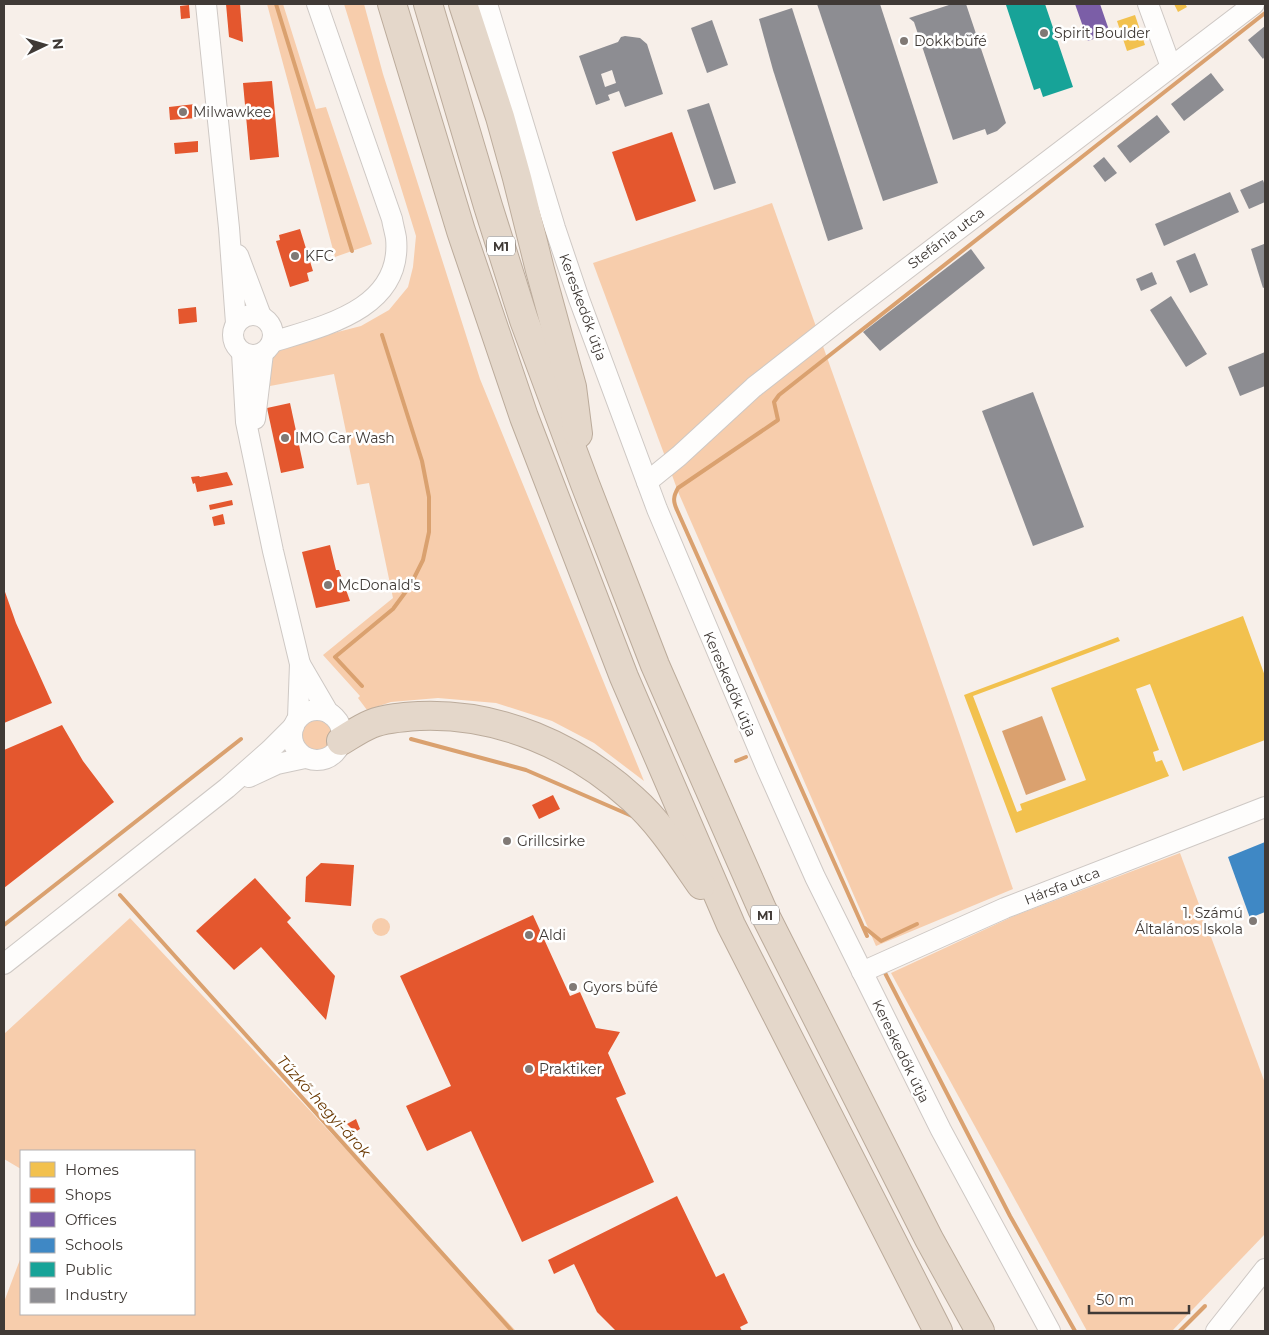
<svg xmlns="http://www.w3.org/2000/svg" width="1269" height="1335" viewBox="0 0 1269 1335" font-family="Montserrat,sans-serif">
	<rect width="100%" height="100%" fill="#f7efe9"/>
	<g fill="#f7cdac">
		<polygon points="267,4 283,4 316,109 326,107 372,244 335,257"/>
		<polygon points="344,4 364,4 383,74 480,379 644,781 594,743 552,721 496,703 438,698 391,702 367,710 358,698 360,696 323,655 393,598 369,483 357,485 334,374 270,386 271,358 283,346 361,326 389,310 408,287 413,267 416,236"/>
		<polygon points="772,203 918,613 1013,889 876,946 679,494 593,263"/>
		<circle cx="317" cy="734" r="16"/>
		<polygon points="1180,853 1265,1083 1265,1234 1172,1331 1087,1331 891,973 1014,916"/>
		<circle cx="381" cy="927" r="9"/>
		<polygon points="130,918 516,1331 4,1331 4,1302 21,1257 21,1314 194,1314 194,1151 21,1151 21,1169 4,1159 4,1034"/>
	</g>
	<polygon fill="#daa16f" points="1042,716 1066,780 1026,795 1002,731"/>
	<g fill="#f2c14e">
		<polygon points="1174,4 1185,4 1187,7 1178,12"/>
		<polygon points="1135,15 1145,45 1127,51 1117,21"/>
		<polygon points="1243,616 1265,676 1265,740 1183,771 1150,684 1136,689 1159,750 1153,752 1156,762 1162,760 1169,776 1016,833 964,695 1118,637 1120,641 973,696 1017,812 1022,810 1020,804 1086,780 1051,688"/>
	</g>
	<g fill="#e4572e">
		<polygon points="226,4 240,4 243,42 229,37"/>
		<polygon points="189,5 190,18 181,19 180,6"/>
		<polygon points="272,81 279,157 250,160 243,83"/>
		<polygon points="195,104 197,118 170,120 169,107"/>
		<polygon points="672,132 696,201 636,221 612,152"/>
		<polygon points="198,141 198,152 175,154 174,143"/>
		<polygon points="300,229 313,271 307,273 309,281 290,287 276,241 280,240 279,235"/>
		<polygon points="196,307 197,322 179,324 178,309"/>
		<polygon points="290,403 304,468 281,473 267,408"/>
		<polygon points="227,472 233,485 197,492 195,483 193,484 191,477 199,476 200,477"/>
		<polygon points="232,500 233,505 210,510 209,505"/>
		<polygon points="223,514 225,524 214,526 212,517"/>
		<polygon points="330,545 336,570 339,570 350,601 316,608 302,552"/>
		<polygon points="4,589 16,623 52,703 4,723"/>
		<polygon points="62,725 83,761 114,802 4,888 4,750"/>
		<polygon points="553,795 560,809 539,819 532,805"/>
		<polygon points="321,863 354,865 351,906 305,902 306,877"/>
		<polygon points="255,878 291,918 287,922 335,976 326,1020 261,947 234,970 196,931"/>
		<polygon points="533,915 570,996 580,992 596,1028 620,1032 608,1053 626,1094 616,1098 654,1182 522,1242 471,1131 427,1151 406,1106 451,1086 400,976"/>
		<polygon points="356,1119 360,1129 355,1132 347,1124"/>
		<polygon points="677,1196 716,1277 724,1273 730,1286 748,1323 740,1327 742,1331 616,1331 597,1312 574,1264 554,1274 548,1260"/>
	</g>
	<polygon fill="#7b5ea7" points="1075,4 1100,4 1110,33 1088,41"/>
	<polygon fill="#3f88c5" points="1265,842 1265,912 1250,918 1228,857"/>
	<polygon fill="#17a398" points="1009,4 1045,4 1073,87 1043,97 1040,88 1034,90 1006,5"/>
	<g fill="#8d8d92" fill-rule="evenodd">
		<polygon points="817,4 880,4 938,183 883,201"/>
		<polygon points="952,4 966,4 1006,123 997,131 987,135 985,129 953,140 914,22 909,18"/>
		<polygon points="792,8 863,229 828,241 773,70 759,19"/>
		<polygon points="712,20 728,65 707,73 691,28"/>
		<polygon points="1265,26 1265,56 1263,59 1248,40"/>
		<path d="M625 36 640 38 647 44 663 94 625 107 619 91 608 95 610 100 596 105 579 56 618 42 621 37ZM612 70 616 83 605 87 601 74Z"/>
		<polygon points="1211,73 1224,90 1184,121 1171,104"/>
		<polygon points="709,103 736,183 714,190 687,110"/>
		<polygon points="1157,115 1170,132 1130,163 1117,146"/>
		<polygon points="1104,157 1117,173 1105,182 1093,166"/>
		<polygon points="1263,180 1265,186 1265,202 1249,209 1240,190"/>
		<polygon points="1230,192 1239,212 1164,246 1155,224"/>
		<polygon points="1264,244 1265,249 1265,287 1263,288 1251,249"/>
		<polygon points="971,249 985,268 880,351 863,332"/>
		<polygon points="1195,253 1208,285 1190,293 1176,261"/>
		<polygon points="1152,272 1157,284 1141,291 1136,279"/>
		<polygon points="1171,296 1207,354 1186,367 1150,310"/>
		<polygon points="1265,352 1265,386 1240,396 1228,367"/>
		<polygon points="1033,392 1084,527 1033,546 982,411"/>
	</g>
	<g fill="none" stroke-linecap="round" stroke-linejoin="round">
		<g stroke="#daa16f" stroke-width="4">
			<polyline points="276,4 352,251"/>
			<polyline points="362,686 335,657 393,609 410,586 423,560 429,532 429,497 422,461 382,335"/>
			<polyline points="411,739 526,770 632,816"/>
			<polyline points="736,761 746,757"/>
			<polyline points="120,895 512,1331"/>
			<polyline points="4,925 241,739"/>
			<polyline points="865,928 881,941 917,924"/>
			<path d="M867 936 677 510C673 501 673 497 678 488L778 420 774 402 779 395 1265 13"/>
			<polyline points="884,971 1010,1216 1075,1331"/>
			<polyline points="1180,1331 1205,1306"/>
		</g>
		<defs>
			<g id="minor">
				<polyline points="206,4 229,228 236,323"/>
				<polyline points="487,4 555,228 579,299 657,509 767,769 815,877 941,1130 1050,1331"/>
				<polyline points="1148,4 1171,67"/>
				<polyline points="238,255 261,316"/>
				<circle cx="253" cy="335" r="20"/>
				<path d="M272 342C324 326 403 309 396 238 395 232 393 225 392 219L317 4"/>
				<polyline points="242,353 246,422 273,551 300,664 298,718"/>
				<polyline points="255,419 263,353"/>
				<polyline points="647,482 679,456 754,387 846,315 1254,4"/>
				<polyline points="300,664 328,712 332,715"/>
				<circle cx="317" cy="735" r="25"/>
				<polyline points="249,777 277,764 305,758"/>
				<polyline points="4,964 227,788 270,750 294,726"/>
				<polyline points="862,972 1005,908 1265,807"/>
				<polyline points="1216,1331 1265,1269"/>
			</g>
			<g id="highway">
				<polyline points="392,4 461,231 524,417 624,677 731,925 938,1331"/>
				<polyline points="428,4 488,206 524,320 585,484 655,665 762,909 929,1239 980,1331"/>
				<polyline points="463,4 500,117 517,178 540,270 572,387 578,434"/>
				<path d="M341 741C351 735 361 728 371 724 386 718 404 717 420 716 499 713 575 746 633 799 660 823 680 855 701 885"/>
			</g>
		</defs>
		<use href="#minor" stroke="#cec8c4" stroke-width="22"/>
		<use href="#highway" stroke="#bbab9b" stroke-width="30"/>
		<use href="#minor" stroke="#fefdfc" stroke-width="20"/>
		<use href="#highway" stroke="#e4d7ca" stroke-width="28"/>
	</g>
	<g fill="#807975" stroke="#fff" stroke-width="2">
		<circle cx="1044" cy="33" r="5"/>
		<circle cx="904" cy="41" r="5"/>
		<circle cx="183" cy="112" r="5"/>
		<circle cx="295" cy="256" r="5"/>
		<circle cx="285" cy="438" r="5"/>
		<circle cx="328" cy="585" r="5"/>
		<circle cx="507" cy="841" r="5"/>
		<circle cx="1253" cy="921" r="5"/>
		<circle cx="529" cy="935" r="5"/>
		<circle cx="573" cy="987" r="5"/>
		<circle cx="529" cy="1069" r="5"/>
	</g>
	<g text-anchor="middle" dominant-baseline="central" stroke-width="5" stroke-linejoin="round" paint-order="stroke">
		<g fill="#fff" stroke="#797572" stroke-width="1">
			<rect x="487" y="236.5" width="28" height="19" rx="4"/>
			<rect x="751" y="905.5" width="28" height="19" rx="4"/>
		</g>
		<g font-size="12" font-weight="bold" fill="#403a36">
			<text x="501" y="246">M1</text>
			<text x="765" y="915">M1</text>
		</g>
		<g font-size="14" fill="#403a36" stroke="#fff" text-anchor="start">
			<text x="1054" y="33">Spirit Boulder</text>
			<text x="914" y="41">Dokk büfé</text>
			<text x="193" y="112">Milwawkee</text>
			<text x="305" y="256">KFC</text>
			<text x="295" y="438">IMO Car Wash</text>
			<text x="338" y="585">McDonald's</text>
			<text x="517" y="841">Grillcsirke</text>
			<text x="1243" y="913" text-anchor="end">1. Számú<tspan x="1243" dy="16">Általános Iskola</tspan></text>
			<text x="539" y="935">Aldi</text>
			<text x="583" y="987">Gyors büfé</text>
			<text x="539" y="1069">Praktiker</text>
		</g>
		<g font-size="14" fill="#403a36" stroke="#fff">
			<text transform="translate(946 238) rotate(-37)">Stefánia utca</text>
			<text transform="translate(583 307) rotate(70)">Kereskedők útja</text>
			<text transform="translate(730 684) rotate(67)">Kereskedők útja</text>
			<text transform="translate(1062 886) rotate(-21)">Hársfa utca</text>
			<text transform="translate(901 1051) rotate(64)">Kereskedők útja</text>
		</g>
		<g font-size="15" font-style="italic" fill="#6a3800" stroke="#fff">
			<text transform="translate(324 1106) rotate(48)">Tűzkő-hegyi-árok</text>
		</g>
	</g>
	<rect width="1269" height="1335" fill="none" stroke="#403a36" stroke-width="10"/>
	<rect x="20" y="1150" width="175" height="165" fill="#ffffff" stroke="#b3b0af"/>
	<rect x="30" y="1162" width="25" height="15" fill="#f2c14e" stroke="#b3b0af"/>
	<text x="65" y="1175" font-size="15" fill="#403a36">Homes</text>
	<rect x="30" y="1188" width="25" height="15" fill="#e4572e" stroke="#b3b0af"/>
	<text x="65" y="1200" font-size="15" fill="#403a36">Shops</text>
	<rect x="30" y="1212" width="25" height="15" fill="#7b5ea7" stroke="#b3b0af"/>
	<text x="65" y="1225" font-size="15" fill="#403a36">Offices</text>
	<rect x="30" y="1238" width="25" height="15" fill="#3f88c5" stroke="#b3b0af"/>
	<text x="65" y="1250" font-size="15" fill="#403a36">Schools</text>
	<rect x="30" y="1262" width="25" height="15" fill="#17a398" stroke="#b3b0af"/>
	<text x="65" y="1275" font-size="15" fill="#403a36">Public</text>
	<rect x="30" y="1288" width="25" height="15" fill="#8d8d92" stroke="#b3b0af"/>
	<text x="65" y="1300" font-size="15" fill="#403a36">Industry</text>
	<g transform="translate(45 45) rotate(85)" stroke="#ffffff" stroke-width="4" paint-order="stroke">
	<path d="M0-4L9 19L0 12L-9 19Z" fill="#403a36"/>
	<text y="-8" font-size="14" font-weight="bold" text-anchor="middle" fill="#403a36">N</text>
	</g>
	<path d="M1089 1305v8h100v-8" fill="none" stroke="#403a36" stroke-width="2.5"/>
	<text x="1096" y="1305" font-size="15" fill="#403a36" stroke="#ffffff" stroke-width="4" paint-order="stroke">50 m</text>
</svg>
